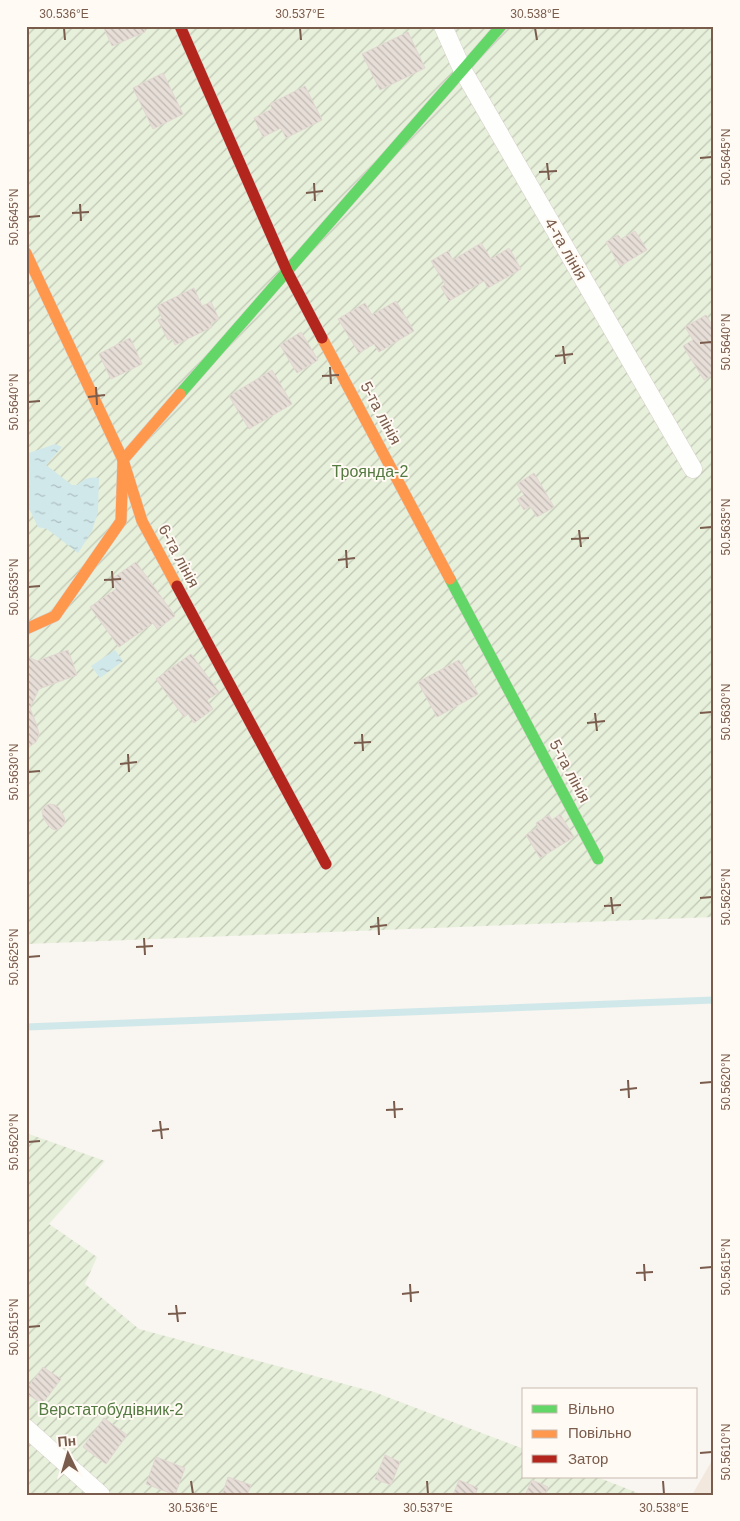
<svg xmlns="http://www.w3.org/2000/svg" width="740" height="1521" viewBox="0 0 740 1521" font-family="Helvetica,sans-serif">
	<defs>
		<pattern id="garden-furrows" width="10" height="10" patternUnits="userSpaceOnUse" patternTransform="scale(1.25)"><rect width="10" height="10" fill="#e7f0db"/><path d="M-1 1l2-2M0 10L10 0M9 11l2-2" fill="none" stroke="#c0c6b4"/></pattern>
		<pattern id="water-ripples" width="26" height="14" patternUnits="userSpaceOnUse" patternTransform="scale(1.25)"><rect width="26" height="14" fill="#d0e8ea"/><path d="M2 4q2-2 4 0t4 0M15 11q2-2 4 0t4 0" fill="none" stroke="#aebfc0"/></pattern>
		<pattern id="building-back-hatch" width="6" height="6" patternUnits="userSpaceOnUse" patternTransform="scale(1.25)"><rect width="6" height="6" fill="#e6ded7"/><path d="M-1 5l2 2M0 0l6 6M5-1l2 2" fill="none" stroke="#bfb7b1"/></pattern>
	</defs>
	<rect width="100%" height="100%" fill="#f9f5f0"/>
	<polygon fill="#f2e8de" points="714,1457 714,1495 692,1495"/>
	<g fill="url(#garden-furrows)">
		<polygon points="26,26 714,26 714,917 26,944"/>
		<polygon points="26,1133 105,1161 49,1224 97,1257 85,1284 139,1329 374,1392 524,1449 524,1477 597,1477 643,1495 26,1495"/>
	</g>
	<g fill="url(#water-ripples)">
		<path d="M55 444 62 447 46 465 72 485H77C84 479 89 476 99 478L98 512 92 531 78 553 47 529 38 527 26 502V454Z"/>
		<polygon points="115,650 123,661 100,678 91,666"/>
	</g>
	<g fill="none" stroke-linecap="round" stroke-linejoin="round">
		<polyline stroke="#d0e8ea" stroke-width="7" points="26,1027 714,1000"/>
	</g>
	<g fill="url(#building-back-hatch)" stroke="#e2d8d2">
		<polygon points="103,26 143,26 145,32 112,46"/>
		<polygon points="408,32 425,68 380,90 362,54"/>
		<polygon points="163,73 183,114 153,129 133,88"/>
		<polygon points="305,86 322,120 286,138 281,128 263,137 254,118 272,109 270,104"/>
		<polygon points="635,231 647,250 620,266 606,242 618,235 621,239"/>
		<polygon points="481,243 491,259 509,248 521,269 488,288 484,281 449,301 441,287 445,284 431,261 448,251 453,260"/>
		<polygon points="194,288 202,306 211,302 219,319 211,323 212,327 175,345 172,338 168,340 158,320 162,318 157,306"/>
		<polygon points="396,301 414,331 379,352 374,344 359,353 338,319 365,303 372,315"/>
		<polygon points="706,315 711,323 714,322 714,381 711,376 704,380 683,346 693,340 685,327"/>
		<polygon points="301,332 318,360 297,373 280,345"/>
		<polygon points="130,338 142,364 111,379 99,354"/>
		<polygon points="272,370 292,404 249,429 229,396"/>
		<polygon points="534,473 554,507 537,517 530,506 524,510 517,499 524,495 517,484"/>
		<polygon points="136,562 175,616 157,629 153,623 119,647 90,607 116,589 110,580"/>
		<polygon points="68,650 77,675 39,689 30,708 37,726 39,734 36,742 26,749 26,656 37,661"/>
		<polygon points="191,654 219,692 207,700 213,709 194,723 188,714 184,717 156,679"/>
		<polygon points="459,660 478,694 437,717 418,682"/>
		<polygon points="50,804 55,805 59,808 64,817 65,822 62,827 57,830 52,829 48,825 43,817 42,811 45,806"/>
		<polygon points="560,814 574,837 540,858 526,835 538,827 536,823 549,815 552,820"/>
		<polygon points="43,1367 61,1379 42,1404 26,1393 26,1390"/>
		<polygon points="104,1418 127,1435 106,1464 83,1447"/>
		<polygon points="385,1455 400,1462 391,1485 375,1479"/>
		<polygon points="156,1457 185,1468 175,1495 146,1484"/>
		<polygon points="228,1477 251,1485 247,1495 222,1495"/>
		<polygon points="459,1480 478,1488 475,1495 453,1495"/>
		<polygon points="532,1480 548,1487 545,1495 525,1495"/>
	</g>
	<g fill="none" stroke-linecap="round" stroke-linejoin="round">
		<defs>
			<g id="street">
				<polyline points="443,26 462,69 693,469"/>
				<polyline points="26,1428 101,1495"/>
			</g>
			<g id="fast">
				<polyline points="180,394 501,26"/>
				<polyline points="450,579 598,859"/>
			</g>
			<g id="slow">
				<polyline points="26,253 123,460 142,521 177,586"/>
				<polyline points="322,338 450,579"/>
				<polyline points="26,629 55,616 121,521 123,460 180,394"/>
			</g>
			<g id="jam">
				<polyline points="180,26 287,271 322,338"/>
				<polyline points="177,586 326,864"/>
			</g>
		</defs>
		<use href="#street" stroke="#d7d1cb" stroke-width="19"/>
		<use href="#fast" stroke="#d9d2cb" stroke-width="12"/>
		<use href="#slow" stroke="#d9d2cb" stroke-width="12"/>
		<use href="#jam" stroke="#d9d2cb" stroke-width="12"/>
		<use href="#street" stroke="#fefefd" stroke-width="18"/>
		<use href="#fast" stroke="#63d668" stroke-width="11"/>
		<use href="#slow" stroke="#ff974d" stroke-width="11"/>
		<use href="#jam" stroke="#b3261e" stroke-width="11"/>
	</g>
	<path fill="none" stroke="#7a5c4d" stroke-width="2" d="M64 28 65 40M300 28 301 40M535 28 537 40M700 158 712 157M547 163 549 180M539 172 557 171M314 183 315 201M306 193 323 191M80 204 81 221M72 213 89 212M28 217 40 216M700 343 712 342M563 346 565 364M555 356 573 354M330 367 331 384M322 376 339 375M96 387 97 405M88 397 105 395M28 402 40 401M700 528 712 527M579 530 581 547M571 539 589 538M346 550 347 568M338 560 355 558M112 571 113 588M104 580 121 579M28 587 40 586M595 713 597 731M700 713 712 712M587 723 605 721M362 734 363 751M354 743 371 742M128 754 129 772M120 764 137 762M28 772 40 771M611 897 613 914M700 898 712 897M604 906 621 905M378 917 379 935M370 927 387 925M144 938 145 955M136 947 153 946M28 957 40 956M628 1080 629 1098M700 1083 712 1082M620 1090 637 1088M394 1101 395 1118M386 1110 403 1109M160 1121 162 1139M152 1131 169 1129M28 1142 40 1141M644 1264 645 1281M700 1268 712 1267M636 1273 653 1272M410 1284 411 1302M402 1294 419 1292M176 1305 178 1322M168 1314 186 1313M28 1327 40 1326M700 1453 712 1452M191 1481 193 1494M427 1481 428 1494M663 1481 664 1494"/>
	<g text-anchor="middle" dominant-baseline="central" stroke-width="4" stroke-linejoin="round" paint-order="stroke">
		<g font-size="16" fill="#7a5c4d" stroke="#fffaf3">
			<text transform="translate(566 249) rotate(60)">4-та лінія</text>
			<text transform="translate(381 413) rotate(62)">5-та лінія</text>
			<text transform="translate(179 556) rotate(62)">6-та лінія</text>
			<text transform="translate(570 771) rotate(62)">5-та лінія</text>
		</g>
		<g font-size="16" fill="#537a41" stroke="#fffaf3">
			<text x="370" y="471">Троянда-2</text>
			<text x="111" y="1409">Верстатобудівник-2</text>
		</g>
	</g>
	<rect width="740" height="1521" fill="none" stroke="#fffaf3" stroke-width="55"/>
	<rect x="522" y="1388" width="175" height="90" fill="#fffaf3" stroke="#cabbb1"/>
	<rect x="532" y="1405" width="25" height="8" fill="#63d668" stroke="#cabbb1"/>
	<text x="568" y="1414" font-size="15" fill="#7a5c4d">Вільно</text>
	<rect x="532" y="1430" width="25" height="8" fill="#ff974d" stroke="#cabbb1"/>
	<text x="568" y="1438" font-size="15" fill="#7a5c4d">Повільно</text>
	<rect x="532" y="1455" width="25" height="8" fill="#b3261e" stroke="#cabbb1"/>
	<text x="568" y="1464" font-size="15" fill="#7a5c4d">Затор</text>
	<g transform="translate(68 1454) rotate(355)" stroke="#fffaf3" stroke-width="4" paint-order="stroke">
	<path d="M0-4L9 19L0 12L-9 19Z" fill="#7a5c4d"/>
	<text y="-8" font-size="14" font-weight="bold" text-anchor="middle" fill="#7a5c4d">Пн</text>
	</g>
	<rect x="28" y="28" width="684" height="1466" fill="none" stroke="#7a5c4d" stroke-width="2"/>
	<g font-size="12" text-anchor="middle" fill="#7a5c4d">
		<text x="64" y="18">30.536°E</text>
		<text x="300" y="18">30.537°E</text>
		<text x="535" y="18">30.538°E</text>
		<text transform="translate(726 157) rotate(-90)" y="4">50.5645°N</text>
		<text transform="translate(14 217) rotate(-90)" y="4">50.5645°N</text>
		<text transform="translate(726 342) rotate(-90)" y="4">50.5640°N</text>
		<text transform="translate(14 402) rotate(-90)" y="4">50.5640°N</text>
		<text transform="translate(726 527) rotate(-90)" y="4">50.5635°N</text>
		<text transform="translate(14 587) rotate(-90)" y="4">50.5635°N</text>
		<text transform="translate(726 712) rotate(-90)" y="4">50.5630°N</text>
		<text transform="translate(14 772) rotate(-90)" y="4">50.5630°N</text>
		<text transform="translate(726 897) rotate(-90)" y="4">50.5625°N</text>
		<text transform="translate(14 957) rotate(-90)" y="4">50.5625°N</text>
		<text transform="translate(726 1082) rotate(-90)" y="4">50.5620°N</text>
		<text transform="translate(14 1142) rotate(-90)" y="4">50.5620°N</text>
		<text transform="translate(726 1267) rotate(-90)" y="4">50.5615°N</text>
		<text transform="translate(14 1327) rotate(-90)" y="4">50.5615°N</text>
		<text transform="translate(726 1452) rotate(-90)" y="4">50.5610°N</text>
		<text x="193" y="1512">30.536°E</text>
		<text x="428" y="1512">30.537°E</text>
		<text x="664" y="1512">30.538°E</text>
	</g>
</svg>
